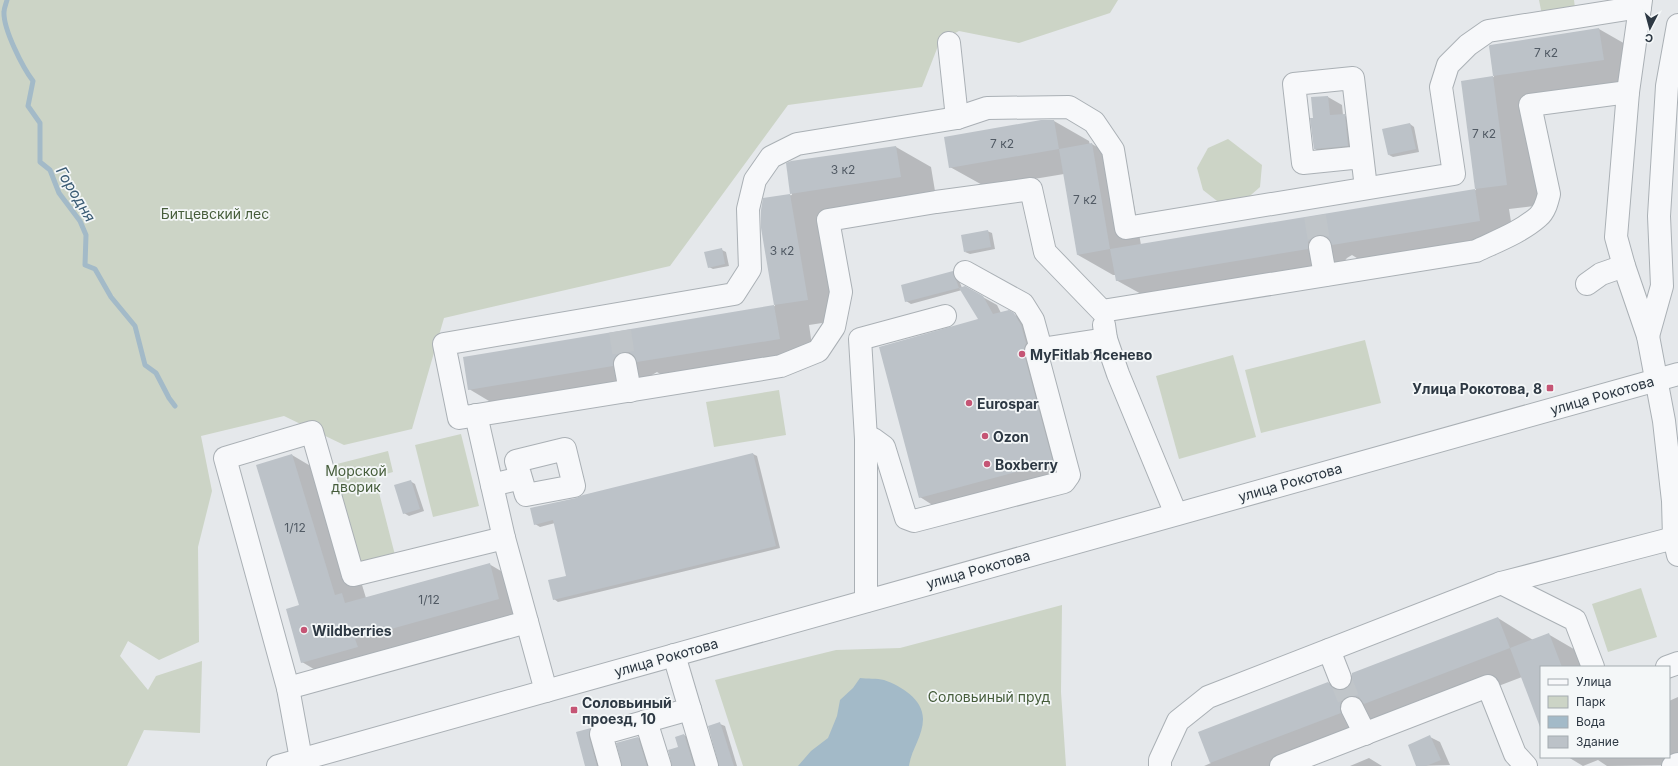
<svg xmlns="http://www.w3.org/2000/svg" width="1678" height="766" viewBox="0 0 1678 766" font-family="Inter,sans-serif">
	<rect width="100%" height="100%" fill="#e5e8eb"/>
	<g fill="#ccd4c6">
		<polygon points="0,0 1118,0 1110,13 1019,43 959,31 940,41 922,87 788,105 670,266 444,318 412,429 344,445 284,416 201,436 212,491 198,547 199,642 159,660 128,641 120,656 148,690 156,676 202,661 200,733 144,730 127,766 0,766"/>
		<polygon points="1539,0 1574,0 1575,8 1542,15"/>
		<polygon points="1228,139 1262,165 1260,187 1243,202 1221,204 1203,190 1197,168 1208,148"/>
		<polygon points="1365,340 1381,403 1261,433 1245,370"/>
		<polygon points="1233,355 1256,437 1179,459 1156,376"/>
		<polygon points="779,390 786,435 714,447 706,402"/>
		<polygon points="461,434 479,506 433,517 415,445"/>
		<polygon points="388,451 393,472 375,477 395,555 359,564 333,465"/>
		<polygon points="1641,588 1657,637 1608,652 1592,604"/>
		<polygon points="1062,605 1061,692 1066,766 743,766 715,680 836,650 900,648"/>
	</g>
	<path fill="#a3bac8" d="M860 678C867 679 877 678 884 680 901 686 923 699 923 719 923 736 911 750 909 766H798L811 751 828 738 837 716 840 700 853 688Z"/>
	<g fill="#0003">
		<polygon points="1599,29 1634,49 1639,79 1528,96 1542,205 1509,209 1514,241 1368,265 1352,255 1347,258 1343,263 1152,300 1116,280 1116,275 1113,275 1078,255 1064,174 986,187 950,167 1054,121 1089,141 1090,145 1092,144 1127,165 1141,245 1476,190 1462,82 1494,77 1490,46"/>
		<polygon points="1328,97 1342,105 1343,115 1359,123 1362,154 1329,157 1315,149 1314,119"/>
		<polygon points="1410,124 1414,127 1419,152 1393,157 1389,155"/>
		<polygon points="896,147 931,167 936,197 825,214 842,320 809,325 814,359 673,382 657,372 652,375 648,381 504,410 469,389 464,358 775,306 762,228 764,199 792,195 787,164"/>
		<polygon points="987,231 992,233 995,249 970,254 965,252"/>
		<polygon points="722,250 726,252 729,266 713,269 709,267"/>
		<polygon points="953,272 957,275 962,288 965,287 997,305 1001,313 1008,311 1028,323 1066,470 934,506 920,497 979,319 962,290 911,304 906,301"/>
		<polygon points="753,454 757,456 780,548 558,602 554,599 567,577 555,523 540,527 535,524 577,499"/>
		<polygon points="292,455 329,477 366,598 489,564 527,586 536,620 339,684 302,662"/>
		<polygon points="410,481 415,484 424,511 409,516 404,513"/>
		<polygon points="1498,618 1533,640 1548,634 1584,655 1588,667 1541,667 1541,727 1522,677 1289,766 1204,766 1211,763 1199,733 1328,683 1342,691 1345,691"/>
		<polygon points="1678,697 1678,765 1607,766 1598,760 1583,766 1568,757 1669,757 1669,701"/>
		<polygon points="720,724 725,726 737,766 720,766"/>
		<polygon points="591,729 595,731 600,766 586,766 577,733"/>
		<polygon points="684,735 689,738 697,766 673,766"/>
		<polygon points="1430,737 1440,742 1450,765 1417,766"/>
		<polygon points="638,738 642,740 650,766 623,766"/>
		<polygon points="1369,758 1382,766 1350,766"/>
	</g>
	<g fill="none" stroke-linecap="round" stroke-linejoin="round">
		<path stroke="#a3bac8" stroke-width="5" d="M7 0C6 4 4 8 4 12 3 29 23 68 33 81L28 106 40 123V162L50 170 59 193 80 221 86 235 85 265 95 269 111 297 135 326 145 365 156 373 169 398 175 406"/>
	</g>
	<g fill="#bcc2c8">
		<polygon points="1599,28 1604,60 1493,76 1489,46 1490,45"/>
		<polygon points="1493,76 1507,185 1475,189 1461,81"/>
		<polygon points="1328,96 1330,115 1345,114 1348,146 1314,149 1310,118 1313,118 1311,97"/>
		<polygon points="1041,120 1054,120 1059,149 949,168 944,137"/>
		<polygon points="1410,123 1416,149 1388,155 1382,129"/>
		<polygon points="1092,143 1110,249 1077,255 1059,149"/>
		<polygon points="896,146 901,177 790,194 786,163 791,161"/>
		<polygon points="1475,189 1480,221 1332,245 1329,239 1325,235 1318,235 1312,238 1308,242 1308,249 1116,281 1110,249"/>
		<polygon points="790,194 808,300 774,305 761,228 761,210 763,198"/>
		<polygon points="988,230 991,247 964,252 961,235"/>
		<polygon points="722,248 725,264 708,268 704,252"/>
		<polygon points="953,271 959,288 905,302 901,285"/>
		<polygon points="965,286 983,296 993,314 1009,310 1014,313 1021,325 1026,343 1024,349 1024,354 1053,462 919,498 879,347 978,319 959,288"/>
		<polygon points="774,305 780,339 637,362 634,356 629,352 623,352 617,355 613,360 613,366 468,390 463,357"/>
		<polygon points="753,453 776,546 553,600 548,580 566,576 553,520 534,525 530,508 576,498 583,495"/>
		<polygon points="292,454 335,595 342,593 345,603 490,563 499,599 355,639 358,647 301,663 286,609 299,605 256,465"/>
		<polygon points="411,480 420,509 403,514 394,485"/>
		<polygon points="1498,617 1510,648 1364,704 1359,697 1352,696 1347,697 1341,701 1340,707 1341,713 1210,763 1198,732 1328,682 1333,688 1339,690 1344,690 1350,685 1352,679 1352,673"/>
		<polygon points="1549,633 1562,667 1541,667 1540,727 1510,648"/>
		<polygon points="720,722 734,766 719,766 708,726"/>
		<polygon points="591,728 589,737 597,766 585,766 576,732"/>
		<polygon points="684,734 694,766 672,766 668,750 678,747 675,737"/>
		<polygon points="1430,735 1441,760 1426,766 1416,766 1408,745"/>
		<polygon points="638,737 647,766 622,766 616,743"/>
	</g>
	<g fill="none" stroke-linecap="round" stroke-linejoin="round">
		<g stroke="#c0c5c9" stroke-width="22" stroke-dasharray="22 11" stroke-linecap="butt">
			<polyline points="1315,216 1320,247"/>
			<polyline points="620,331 625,364"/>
			<polyline points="1340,678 1352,708"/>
		</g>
		<defs>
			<g id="minor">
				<polyline points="1641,0 1628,92 1616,237 1624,266 1648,336 1664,421 1673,501 1674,538 1678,555"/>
				<polyline points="949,43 957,118"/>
				<path d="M1628 92 1530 105 1549 194C1547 202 1545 211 1538 217 1521 232 1497 241 1476 251L1102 311 1045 252 1031 189 936 202 828 220 841 292 834 327 818 351 781 366 459 418 444 344 734 294 750 269 748 209 755 180 771 157 797 144 957 118 987 108 1069 107 1094 122 1113 150 1126 228 1454 174 1441 87 1448 65 1468 45 1488 31 1640 7"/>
				<polyline points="1362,157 1303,163 1294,84 1353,78 1366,188"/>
				<polyline points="1320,247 1325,275"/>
				<polyline points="965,272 1023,304 1033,320 1041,349"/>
				<polyline points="1587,284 1601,274 1624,266"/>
				<polyline points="1104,325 1106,339 1118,374 1176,514"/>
				<polyline points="1648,336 1662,286 1659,216 1667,86 1678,25"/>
				<polyline points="625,364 630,391"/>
				<polyline points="476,415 504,538 546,691"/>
				<polyline points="866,439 873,439 884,447 906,518 914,521 1064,482 1069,475 1036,351 1041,349 1106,339"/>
				<polyline points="492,485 521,478 526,495 574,486 565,449 516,461 521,478"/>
				<polyline points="1501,583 1674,538 1678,540"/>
				<polyline points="866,601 866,439 860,339 945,316"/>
				<polyline points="1329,650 1340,678"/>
				<polyline points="1667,667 1678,663"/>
				<polyline points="288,688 527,622"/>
				<polyline points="1352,708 1365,734"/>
				<polyline points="690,709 707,766"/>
				<polyline points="646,721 660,766"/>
				<polyline points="301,759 288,688 225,458 312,432 353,575 504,538"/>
				<polyline points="278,766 1678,374"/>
				<polyline points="610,766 601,734 690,709 674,655"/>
				<polyline points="1160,766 1160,760 1178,721 1208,697 1501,583 1575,620 1593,667"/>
				<polyline points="1281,766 1488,686 1515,754 1526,766"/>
				<polyline points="1673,766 1678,764"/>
			</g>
		</defs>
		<use href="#minor" stroke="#aab0b5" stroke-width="24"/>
		<use href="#minor" stroke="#f7f8fa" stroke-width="22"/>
	</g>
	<g fill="#c55575" stroke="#f4f7f8" stroke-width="1.5">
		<circle cx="1022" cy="354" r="4"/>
		<rect x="1546" y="384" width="8" height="8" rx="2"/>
		<circle cx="969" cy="403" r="4"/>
		<circle cx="985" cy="436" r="4"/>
		<circle cx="987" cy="464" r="4"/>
		<circle cx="304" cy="630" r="4"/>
		<rect x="570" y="706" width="8" height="8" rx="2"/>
	</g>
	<g text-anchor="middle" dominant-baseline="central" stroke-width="3.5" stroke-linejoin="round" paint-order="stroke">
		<g font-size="12" fill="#515a64">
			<text x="1546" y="52">7 к2</text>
			<text x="1484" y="133">7 к2</text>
			<text x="1002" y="143">7 к2</text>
			<text x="843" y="169">3 к2</text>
			<text x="1085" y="199">7 к2</text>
			<text x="782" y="250">3 к2</text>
			<text x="295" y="527">1/12</text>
			<text x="429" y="599">1/12</text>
		</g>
		<g font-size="14" fill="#465d3b" stroke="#f4f7f8">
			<text x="215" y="213">Битцевский лес</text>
			<text x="356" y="470">Морской<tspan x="356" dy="16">дворик</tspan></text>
			<text x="989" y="696">Соловьиный пруд</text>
		</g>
		<g font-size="14" font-weight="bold" fill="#2d3843" stroke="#f4f7f8" text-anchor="start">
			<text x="1030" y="354">MyFitlab Ясенево</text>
			<text x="1542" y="388" text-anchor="end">Улица Рокотова, 8</text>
			<text x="977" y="403">Eurospar</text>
			<text x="993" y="436">Ozon</text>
			<text x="995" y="464">Boxberry</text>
			<text x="312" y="630">Wildberries</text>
			<text x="582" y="702">Соловьиный<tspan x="582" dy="16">проезд, 10</tspan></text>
		</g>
		<g font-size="14" fill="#2d3843" stroke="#f4f7f8">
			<text transform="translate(1602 395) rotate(-16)">улица Рокотова</text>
			<text transform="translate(1290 482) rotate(-16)">улица Рокотова</text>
			<text transform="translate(978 569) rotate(-16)">улица Рокотова</text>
			<text transform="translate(666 657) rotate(-16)">улица Рокотова</text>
		</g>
		<g font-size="15" font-style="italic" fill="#3a5b74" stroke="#f4f7f8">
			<text transform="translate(76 194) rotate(59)">Городня</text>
		</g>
	</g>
	<rect x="1540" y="666" width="130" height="92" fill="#f4f7f8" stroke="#a4abb0"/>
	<rect x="1548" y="679" width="20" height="6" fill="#f7f8fa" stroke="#a4abb0"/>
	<text x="1576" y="686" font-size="12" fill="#2d3843">Улица</text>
	<rect x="1548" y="696" width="20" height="12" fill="#ccd4c6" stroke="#a4abb0"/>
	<text x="1576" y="706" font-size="12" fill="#2d3843">Парк</text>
	<rect x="1548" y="716" width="20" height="12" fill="#a3bac8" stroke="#a4abb0"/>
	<text x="1576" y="726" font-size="12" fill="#2d3843">Вода</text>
	<rect x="1548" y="736" width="20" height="12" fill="#bcc2c8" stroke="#a4abb0"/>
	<text x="1576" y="746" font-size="12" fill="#2d3843">Здание</text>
	<g transform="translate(1650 28) rotate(186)" stroke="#f4f7f8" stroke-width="3" paint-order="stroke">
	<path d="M0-3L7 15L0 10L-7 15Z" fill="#2d3843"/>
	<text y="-6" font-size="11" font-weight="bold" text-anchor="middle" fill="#2d3843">С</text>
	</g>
</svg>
